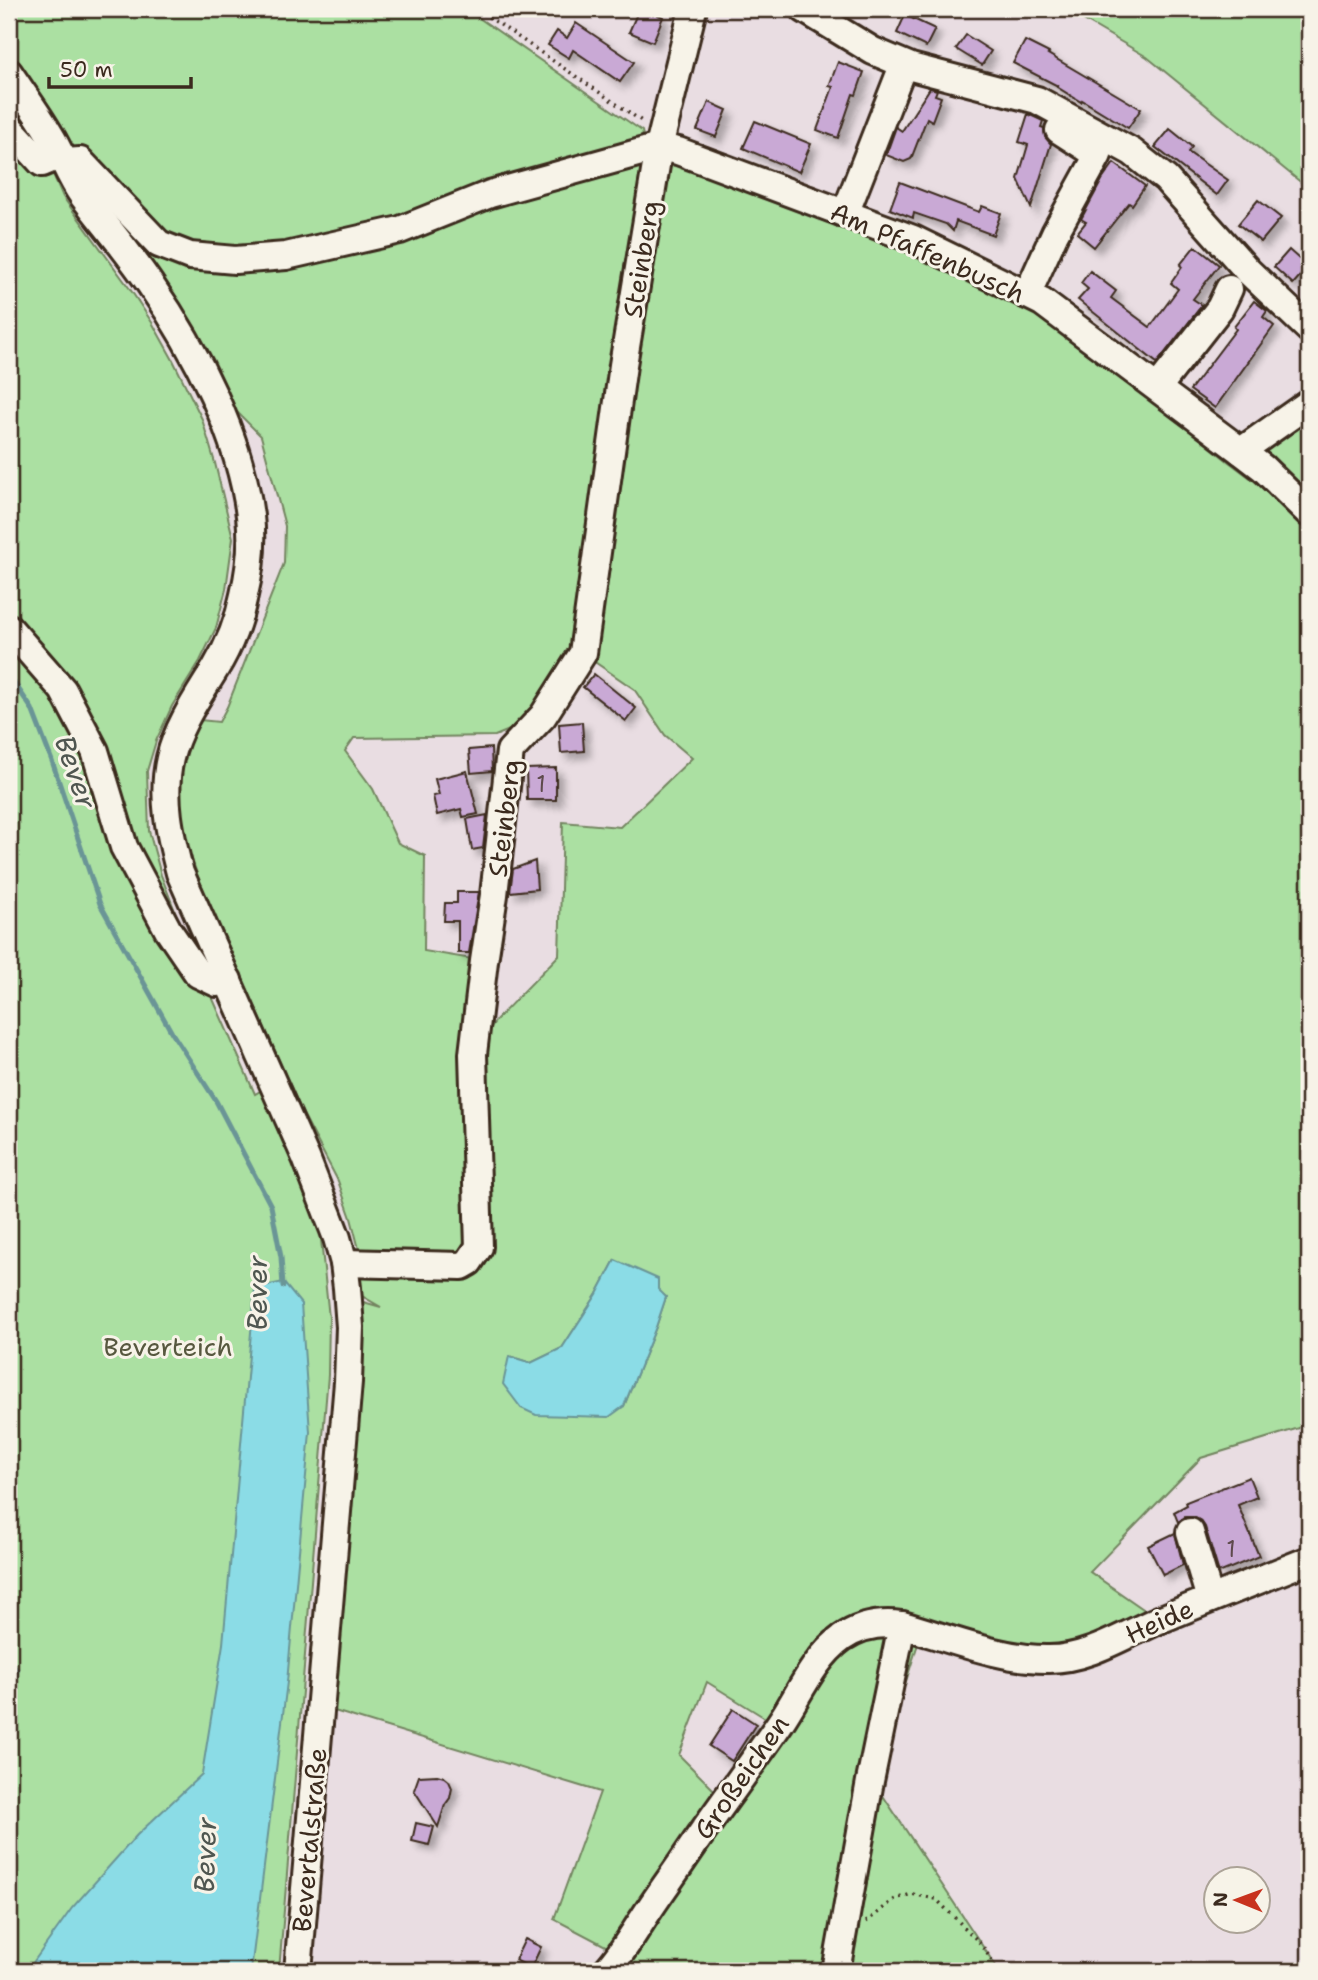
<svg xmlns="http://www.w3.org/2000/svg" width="1318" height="1980" viewBox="0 0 1318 1980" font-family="'Shantell Sans',sans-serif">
	<defs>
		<filter id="shadow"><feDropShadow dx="6" dy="6" stdDeviation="3.5" flood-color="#0004"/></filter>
	</defs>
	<rect width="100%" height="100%" fill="#e9dde2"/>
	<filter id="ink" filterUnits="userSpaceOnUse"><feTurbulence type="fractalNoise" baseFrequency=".0143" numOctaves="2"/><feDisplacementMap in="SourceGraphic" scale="14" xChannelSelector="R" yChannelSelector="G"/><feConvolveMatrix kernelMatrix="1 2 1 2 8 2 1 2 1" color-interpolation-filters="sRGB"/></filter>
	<g filter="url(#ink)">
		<g fill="#abe0a2" stroke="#738560" stroke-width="2" fill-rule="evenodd">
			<polygon points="9,9 466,9 642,131 644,141 373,227 220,255 162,238 70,143 9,49"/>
			<polygon points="1065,9 1309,9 1309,189 1147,57"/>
			<polygon points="9,128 49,165 63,197 130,289 153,324 173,360 202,419 215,463 233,538 226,589 216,628 200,661 172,706 156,741 147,771 149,831 161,875 182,929 255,1094 262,1090 318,1210 329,1318 328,1375 279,1971 9,1971"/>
			<path d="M644 163 587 623 543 716 495 736 354 738 345 751 373 789 398 843 425 856 424 951 484 961 474 1052 496 1020 559 955 563 822 620 827 692 758 665 735 634 689 589 658 666 170 678 163 801 207 968 275 1051 320 1229 462 1257 483 1309 527V1425L1201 1458 1090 1572 1159 1620 1083 1653 922 1631 874 1782 999 1971H606L621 1954 554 1919 600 1792 331 1710 361 1382 360 1301 381 1307 362 1296 358 1272 465 1254 360 1253 351 1218 338 1181 303 1114 198 877 184 836 179 807 180 779 187 749 200 720 219 722 227 707 284 563 285 526 261 436 234 409 206 351 94 191 183 263 485 205 493 208 599 175ZM615 1260 666 1297 656 1327 624 1406 509 1356 531 1363 562 1348 597 1294ZM707 1682 770 1721 724 1800 679 1755Z"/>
			<polygon points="1309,409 1309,502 1259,448"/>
		</g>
		<g fill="#8bdce6" stroke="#6b9596" stroke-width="2">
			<polygon points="615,1260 658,1279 658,1289 666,1297 656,1327 624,1406 609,1417 536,1415 521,1408 503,1384 509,1356 531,1363 562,1348 597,1294"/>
			<polygon points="283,1282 301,1304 310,1432 287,1682 251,1971 27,1971 72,1908 137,1835 202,1774 223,1644 255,1288"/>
		</g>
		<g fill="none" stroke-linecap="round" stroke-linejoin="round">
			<g stroke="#6b9596" stroke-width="5">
				<polyline points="9,675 32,709 52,761 100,904 172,1033 216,1101 271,1206 281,1257 283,1286"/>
				<polyline points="9,1660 17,1670 9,1706"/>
			</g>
		</g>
		<g fill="#c9a9d5" stroke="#3b2a1e" stroke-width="2" filter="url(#shadow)">
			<polygon points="639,9 655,9 653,13 663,17 653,42 629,32"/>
			<polygon points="905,15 935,29 926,47 897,33"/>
			<polygon points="576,23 634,62 620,82 573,50 569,58 548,45 557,31 567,38"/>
			<polygon points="966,35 991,51 982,65 956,49"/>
			<polygon points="1025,41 1049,53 1048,54 1141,109 1128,128 1082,100 1081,102 1057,87 1058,86 1013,63"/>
			<polygon points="838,62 864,72 856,95 853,94 838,138 817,130 833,87 829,86"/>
			<polygon points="930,88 937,90 935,95 941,97 932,121 927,118 911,159 904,162 886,155 896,127 902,131"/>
			<polygon points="709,102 727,110 716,137 697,130"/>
			<polygon points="1028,114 1043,121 1041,127 1044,128 1045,137 1051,144 1031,208 1018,179 1028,145 1019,142"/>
			<polygon points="755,121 811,144 799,172 743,148"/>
			<polygon points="1170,129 1192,147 1188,152 1228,180 1217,195 1155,147"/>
			<polygon points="1114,163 1145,186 1132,205 1129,203 1094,247 1077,233 1086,222 1081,219 1102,180"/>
			<polygon points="900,182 979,212 982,206 1001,213 993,235 956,221 953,231 946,224 914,213 913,218 890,209"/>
			<polygon points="1258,200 1281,218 1261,242 1238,224"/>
			<polygon points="1195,246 1219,265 1193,299 1202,305 1157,363 1078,300 1088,289 1081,283 1090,271 1116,291 1111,298 1150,327 1178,289 1171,283 1182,267 1180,265"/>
			<polygon points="1289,250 1308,267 1293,284 1274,267"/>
			<polygon points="1254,301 1267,311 1263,317 1274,326 1215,408 1190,390 1236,329 1234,327"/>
			<polygon points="594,674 636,708 626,721 583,687"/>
			<polygon points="582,722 584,751 561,753 559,724"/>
			<polygon points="491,748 492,771 471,773 469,750"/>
			<polygon points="556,768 556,800 527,800 526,769"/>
			<polygon points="467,771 478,814 463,817 461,809 437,815 433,796 439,795 435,779"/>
			<polygon points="487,815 483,848 472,850 467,819"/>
			<polygon points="535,861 537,889 510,892 513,869"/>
			<polygon points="457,892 479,892 469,953 458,953 458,921 444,921 445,903 457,903"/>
			<polygon points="1249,1477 1257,1497 1238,1505 1259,1556 1219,1573 1205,1527 1201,1521 1193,1517 1185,1517 1178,1522 1174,1512 1187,1505 1186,1502"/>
			<polygon points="1175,1533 1183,1565 1163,1575 1148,1546"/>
			<polygon points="733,1709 756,1724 732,1761 709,1746"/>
			<polygon points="437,1775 444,1777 449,1781 452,1788 450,1798 445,1805 438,1827 414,1790 419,1776"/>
			<polygon points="416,1823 434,1827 429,1845 412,1841"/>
			<polygon points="525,1939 541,1947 531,1968 515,1960"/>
		</g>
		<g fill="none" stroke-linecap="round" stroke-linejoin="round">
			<defs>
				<g id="minor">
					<polyline points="804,9 873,51 911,67 1037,100 1132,152 1166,179 1248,271 1309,329"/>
					<path d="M9 73C23 94 38 114 50 135 62 154 69 177 83 196 105 225 129 253 150 284 196 350 240 436 250 516 253 541 250 570 244 595 239 621 229 646 215 669 198 697 178 725 170 758 161 797 170 835 180 873L306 1158 337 1238 344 1263 347 1288 350 1327 348 1382 298 1971"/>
					<polyline points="9,127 42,163 61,155"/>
					<polyline points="65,162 80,161 159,244 190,256 235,260 286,256 400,230 490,194 659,147 678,151 913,239 1042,302 1241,451 1263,468 1309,513"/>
					<polyline points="845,214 899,76"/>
					<polyline points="1027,295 1055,233 1098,155 1059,130"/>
					<polyline points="1158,387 1220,308 1229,289"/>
					<polyline points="1241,451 1309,403"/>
					<polyline points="9,628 63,690 95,751 124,847 168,930 198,974 217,983 228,980"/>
					<polyline points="344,1263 462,1266 469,1262 479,1247 473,1054 484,961 494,895 510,751 543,716 583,653 623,365 659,147 693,9"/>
					<polyline points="1190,1532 1210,1599"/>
					<path d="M606 1971C621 1955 631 1937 643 1919 655 1900 669 1881 682 1862 713 1815 748 1770 780 1723 799 1695 814 1658 842 1638 861 1625 881 1622 902 1625 948 1638 1002 1660 1049 1659 1088 1659 1124 1635 1159 1620 1209 1599 1259 1580 1309 1560"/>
					<polyline points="836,1971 870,1781 902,1625"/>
				</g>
			</defs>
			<use href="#minor" stroke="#3b2a1e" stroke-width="32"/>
			<g stroke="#3b2a1e" stroke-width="3.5" stroke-dasharray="2 5" stroke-linecap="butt">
				<polyline points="477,9 643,122"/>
				<polyline points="866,1922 895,1899 912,1894 936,1899 982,1945 998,1971"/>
			</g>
			<use href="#minor" stroke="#f7f3e8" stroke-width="26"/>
		</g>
	</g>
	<g text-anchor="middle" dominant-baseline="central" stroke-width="6" stroke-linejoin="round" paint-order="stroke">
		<g font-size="23" fill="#5e4a4c">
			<text x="541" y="784">1</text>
			<text x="1231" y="1549">1</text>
		</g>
		<g font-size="26" fill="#3b2a1e" stroke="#f7f3e8">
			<text transform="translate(928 252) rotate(24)">Am Pfaffenbusch</text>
			<text transform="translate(641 259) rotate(-81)">Steinberg</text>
			<text transform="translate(504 818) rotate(-83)">Steinberg</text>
			<text transform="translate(1159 1621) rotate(-24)">Heide</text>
			<text transform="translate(741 1777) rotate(-55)">Großeichen</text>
			<text transform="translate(309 1840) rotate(-85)">Bevertalstraße</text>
		</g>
		<g font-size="26" fill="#57583f" stroke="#f7f3e8">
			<text x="168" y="1346">Beverteich</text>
		</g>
		<g font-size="28" font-style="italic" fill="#4f5650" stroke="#f7f3e8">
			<text transform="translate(76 772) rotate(71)">Bever</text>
			<text transform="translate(257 1293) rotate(-90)">Bever</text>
			<text transform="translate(205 1855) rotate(-88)">Bever</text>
		</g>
	</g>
	<rect width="1318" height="1980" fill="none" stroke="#f7f3e8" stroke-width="35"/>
	<rect x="18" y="18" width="1283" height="1945" fill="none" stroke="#3b2a1e" stroke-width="2.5" filter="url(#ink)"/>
	<g transform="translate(1237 1900) rotate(271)"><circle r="33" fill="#f7f3e8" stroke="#aca397" stroke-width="2"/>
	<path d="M0-5L12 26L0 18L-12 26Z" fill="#c8321e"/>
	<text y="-10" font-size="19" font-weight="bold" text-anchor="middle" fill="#3b2a1e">N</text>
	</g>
	<path d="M49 77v10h142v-10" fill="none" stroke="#3b2a1e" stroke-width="3.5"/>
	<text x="60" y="77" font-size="21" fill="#3b2a1e" stroke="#f7f3e8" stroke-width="5" paint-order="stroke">50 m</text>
</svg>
